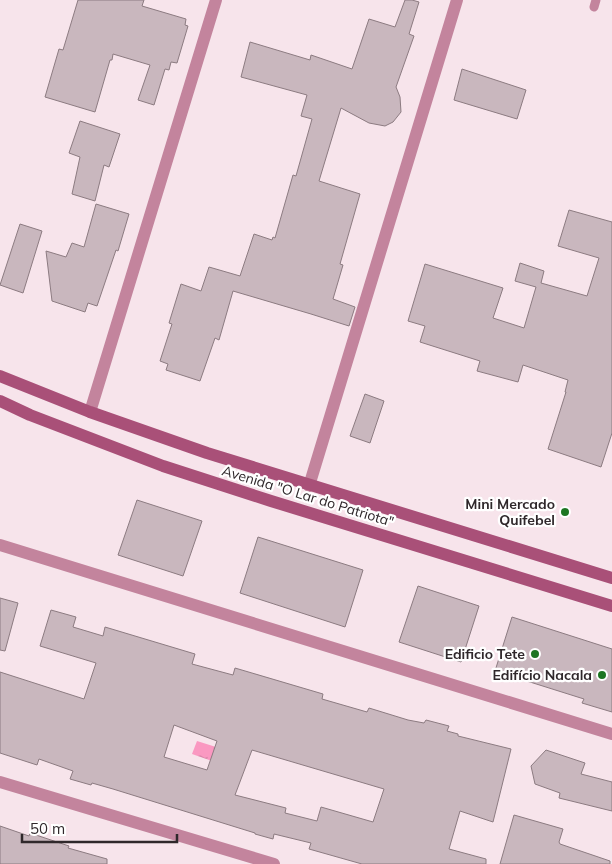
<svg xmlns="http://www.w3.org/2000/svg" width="612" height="864" viewBox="0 0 612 864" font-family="Mulish,sans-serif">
	<defs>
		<pattern id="water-ripples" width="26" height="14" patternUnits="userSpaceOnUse" patternTransform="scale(1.25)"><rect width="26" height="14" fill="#fa98c1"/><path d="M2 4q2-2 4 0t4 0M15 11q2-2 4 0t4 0" fill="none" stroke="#cb7c9d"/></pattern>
	</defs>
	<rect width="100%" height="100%" fill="#f7e4eb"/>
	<polygon fill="url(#water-ripples)" points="197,741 216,747 212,761 192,754"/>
	<g fill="#c9b7be" stroke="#8c7b81" fill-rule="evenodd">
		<polygon points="78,0 144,0 142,6 186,19 185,25 188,26 177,63 171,62 169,70 165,69 154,105 138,100 150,65 113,54 112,60 110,60 95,112 45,97 59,49 63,50"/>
		<polygon points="405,0 412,0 419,2 409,34 414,36 396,87 400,97 401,112 393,122 385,126 369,123 341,108 319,181 360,194 340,264 343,265 333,299 355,307 349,326 311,314 233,291 219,340 215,338 200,381 166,370 168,364 160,361 172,324 169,323 181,284 201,291 209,267 240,276 254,234 272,240 273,237 275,238 293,175 296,176 312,119 301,116 307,95 241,77 250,42 310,60 311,55 352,69 369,19 395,27"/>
		<polygon points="462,69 526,90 517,119 454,100"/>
		<polygon points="80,121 120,134 109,167 104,165 95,201 72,194 80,157 69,153"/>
		<polygon points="96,204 129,214 118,251 116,250 97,306 88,303 85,312 52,301 46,251 66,257 72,243 84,247"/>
		<polygon points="569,210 612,222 612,433 601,467 548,449 566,392 565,392 568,380 523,365 518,382 477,371 480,361 420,342 425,326 408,321 425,264 503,288 493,318 524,328 536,287 515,281 520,263 544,271 541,283 587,296 599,258 558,246"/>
		<polygon points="20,224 42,231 23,293 0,285"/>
		<polygon points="365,394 384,401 370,443 350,436"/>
		<polygon points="137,500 202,521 183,576 118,555"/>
		<polygon points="258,537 363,570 345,627 240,593"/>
		<polygon points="418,586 479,606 461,662 399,642"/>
		<polygon points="0,598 18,603 5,651 0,650"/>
		<path d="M51 610 76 617 73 627 103 636 105 627 195 654 192 664 233 675 235 668 323 694 322 699 367 712 369 708 408 720 424 723 426 720 449 726 447 731 458 734V736L511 749 493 822 460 811 449 849 486 859V864H362L309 849 311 843 274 834 273 839 255 834V833L113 789 92 783 91 785 70 779 73 771 39 759 37 765 0 753V672L84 699 96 663 40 646ZM174 725 217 741 207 770 164 757ZM252 750 384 789 373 822 321 807 317 821 285 813 286 808 235 795Z"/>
		<polygon points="512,617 612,649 612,712 582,703 584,699 495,671"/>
		<polygon points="546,750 585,763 581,774 612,782 612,811 559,798 560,793 535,784 531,766"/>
		<polygon points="514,815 563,829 559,842 560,844 610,861 610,864 500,864"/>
		<polygon points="0,826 29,836 30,833 69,846 68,848 107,859 107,864 0,864"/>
	</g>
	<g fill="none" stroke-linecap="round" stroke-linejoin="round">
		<polyline stroke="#c3849d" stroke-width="9" points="594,7 596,0"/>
		<g stroke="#c3849d" stroke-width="12">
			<polyline points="90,412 216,0"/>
			<polyline points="309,486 457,0"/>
			<polyline points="0,545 612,734"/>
			<polyline points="0,782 274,864"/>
		</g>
		<g stroke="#a95078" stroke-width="12">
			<polyline points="0,376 90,412 207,453 612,578"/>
			<polyline points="0,401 30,415 163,466 271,501 612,606"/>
		</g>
	</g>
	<g fill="#1d7522" stroke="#fff" stroke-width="2">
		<circle cx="565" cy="512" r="5"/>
		<circle cx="535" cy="654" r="5"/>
		<circle cx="602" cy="675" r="5"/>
	</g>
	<g text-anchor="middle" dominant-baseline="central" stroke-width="4.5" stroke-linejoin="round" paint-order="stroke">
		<g font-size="14" fill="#2f282b" stroke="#fff">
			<text transform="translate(308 496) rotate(17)">Avenida "O Lar do Patriota"</text>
		</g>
		<g font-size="14" font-weight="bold" fill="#2f282b" stroke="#fff" text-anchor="end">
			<text x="555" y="504">Mini Mercado<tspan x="555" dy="16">Quifebel</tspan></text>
			<text x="525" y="654">Edificio Tete</text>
			<text x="592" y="675">Edifício Nacala</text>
		</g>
	</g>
	<path d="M22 834v8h155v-8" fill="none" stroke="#2f282b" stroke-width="2.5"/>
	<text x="30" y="834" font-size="15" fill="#2f282b" stroke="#ffffff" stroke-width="4" paint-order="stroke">50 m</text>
</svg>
